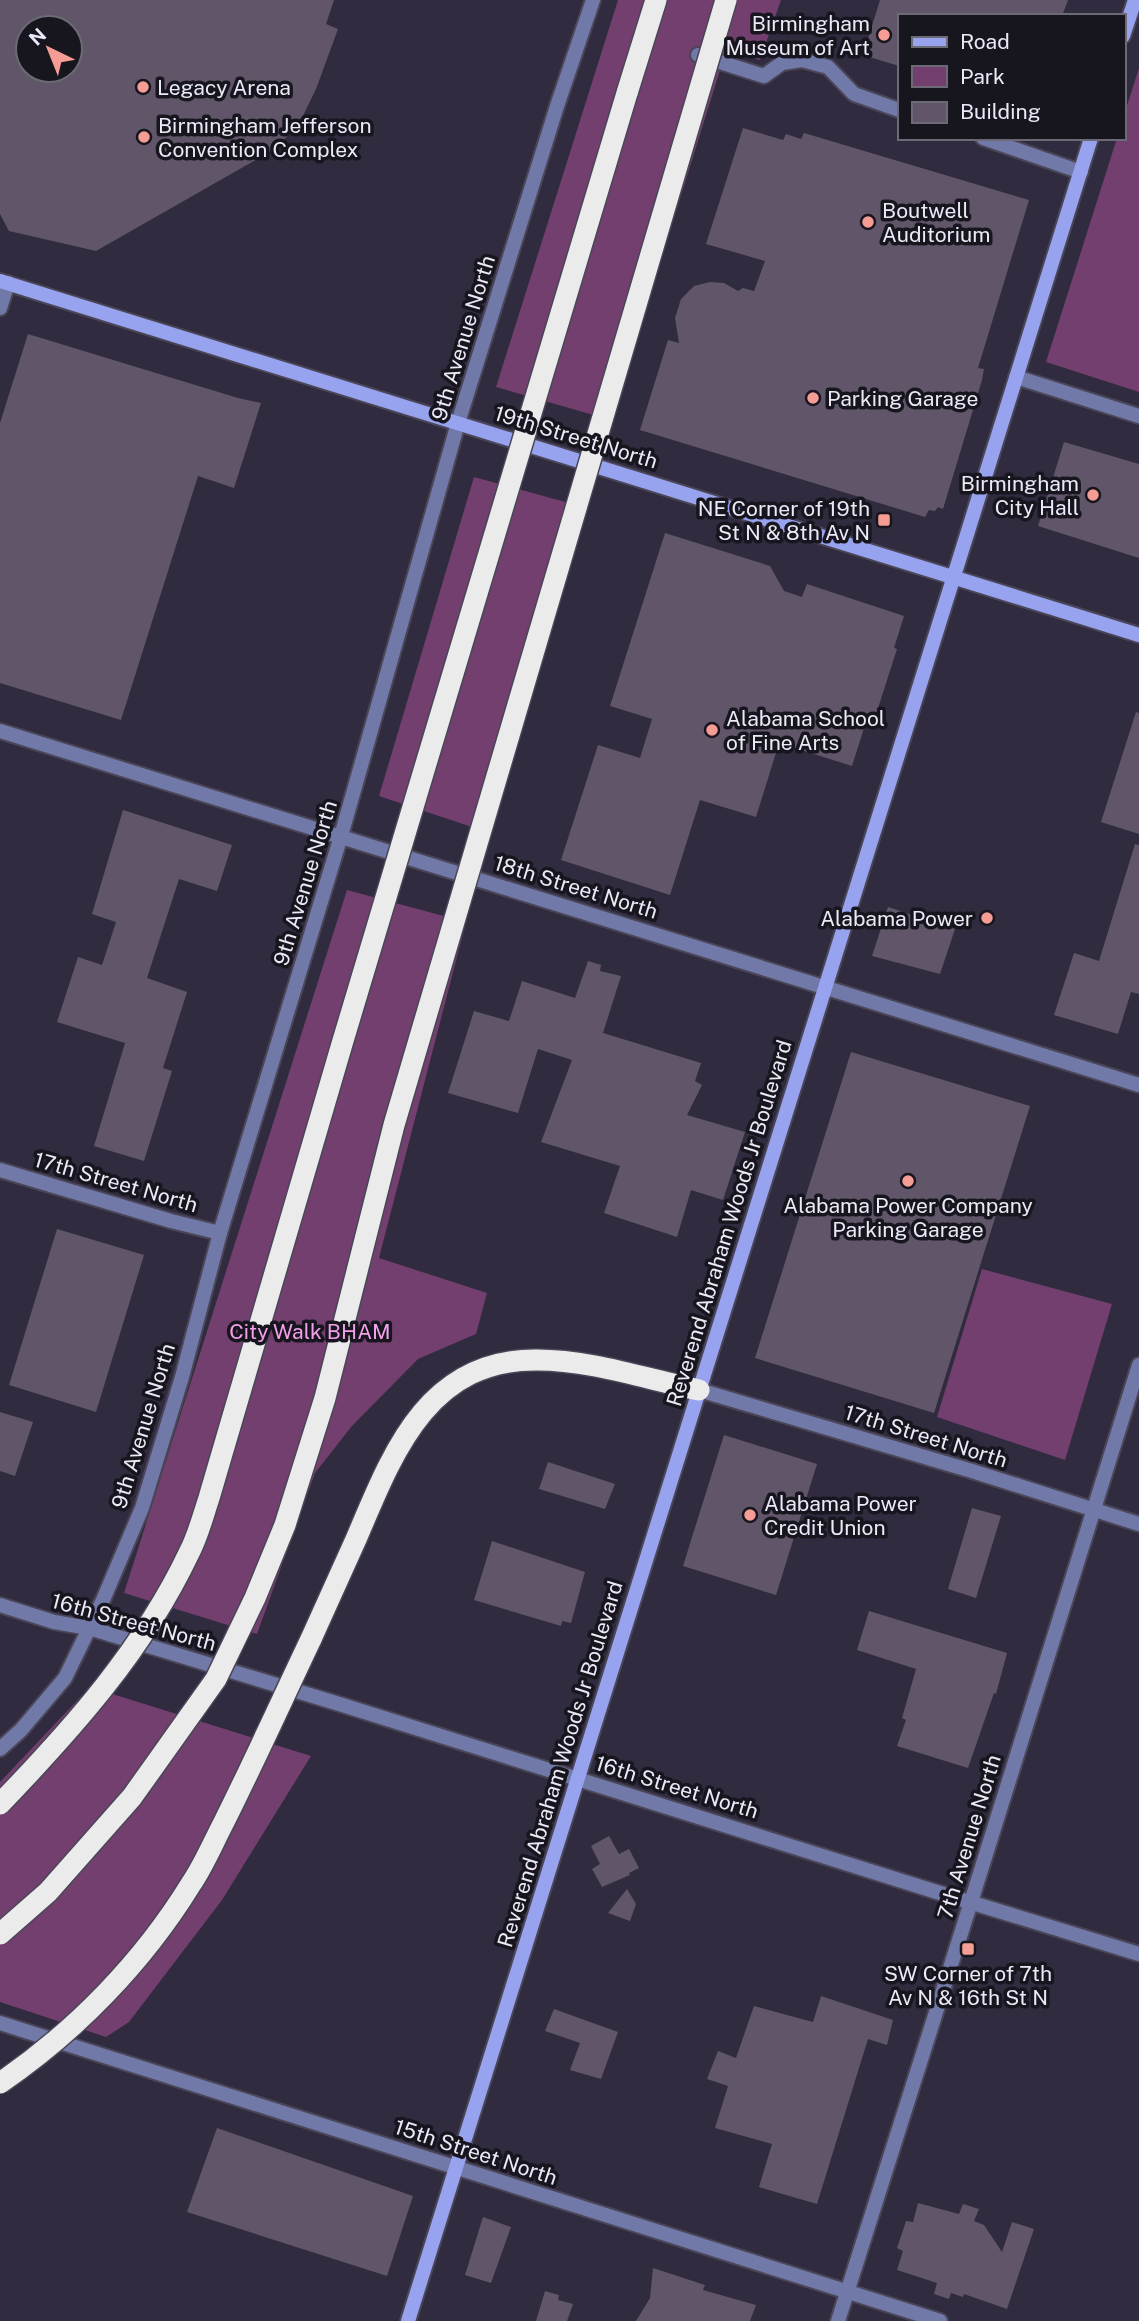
<svg xmlns="http://www.w3.org/2000/svg" width="1139" height="2321" viewBox="0 0 1139 2321" font-family="'Public Sans',sans-serif">
	<rect width="100%" height="100%" fill="#302b3e"/>
	<g fill="#723f6e">
		<polygon points="618,0 781,0 760,60 726,51 611,420 496,387"/>
		<polygon points="1139,68 1139,392 1046,362 1117,138 1123,138 1123,118"/>
		<polygon points="474,477 580,506 487,832 379,796"/>
		<polygon points="347,890 466,922 379,1258 487,1293 476,1334 418,1359 352,1426 315,1473 257,1634 124,1593"/>
		<polygon points="982,1269 1112,1304 1065,1460 937,1417"/>
		<polygon points="90,1687 311,1756 222,1900 129,2022 106,2037 0,2002 0,1782"/>
	</g>
	<g fill="#615669" fill-rule="evenodd">
		<path d="M0 0H334L326 24 338 29 316 89 299 124 275 149 96 251 9 231 0 214ZM28 28H70V70H28Z"/>
		<polygon points="880,0 1068,0 1062,16 899,16 899,66 863,55"/>
		<polygon points="743,128 783,140 786,134 801,139 804,133 1029,200 978,368 984,369 982,380 943,509 938,507 935,511 929,510 925,517 640,430 668,340 679,343 675,318 681,299 694,286 710,282 724,283 738,291 743,288 754,291 765,261 706,244"/>
		<polygon points="28,334 238,398 261,403 234,488 198,476 121,720 0,683 0,423"/>
		<polygon points="1064,442 1139,464 1139,558 1038,526"/>
		<polygon points="665,533 770,566 784,591 802,597 807,584 904,616 894,648 897,649 872,727 865,725 852,766 779,743 756,817 700,800 670,895 561,860 598,745 640,758 652,719 610,706"/>
		<polygon points="1136,712 1139,713 1139,834 1101,822"/>
		<polygon points="123,810 232,845 217,891 179,879 147,978 187,992 163,1068 172,1071 144,1161 94,1146 125,1043 57,1022 78,957 102,965 116,922 92,914"/>
		<polygon points="1135,844 1139,845 1139,994 1131,992 1118,1034 1054,1015 1074,953 1099,961"/>
		<polygon points="888,907 955,929 940,974 872,956"/>
		<polygon points="588,961 601,965 600,971 621,976 603,1033 701,1063 695,1081 702,1085 687,1115 745,1132 723,1200 691,1190 677,1237 604,1213 620,1166 541,1142 572,1060 538,1049 518,1113 448,1093 474,1011 509,1021 522,981 575,998"/>
		<polygon points="851,1052 1030,1106 934,1413 755,1358"/>
		<polygon points="57,1229 144,1255 96,1412 9,1385"/>
		<polygon points="0,1412 33,1422 15,1476 0,1471"/>
		<polygon points="724,1435 817,1464 776,1595 683,1566"/>
		<polygon points="548,1462 615,1484 605,1509 539,1489"/>
		<polygon points="972,1508 1001,1516 976,1598 948,1589"/>
		<polygon points="492,1541 585,1572 571,1623 562,1621 561,1626 474,1600"/>
		<polygon points="869,1611 1007,1653 996,1694 994,1693 968,1768 897,1746 906,1720 902,1718 916,1669 857,1650"/>
		<polygon points="609,1836 619,1854 629,1849 639,1868 629,1873 630,1875 602,1887 592,1869 600,1864 591,1846"/>
		<polygon points="627,1889 636,1904 630,1921 608,1913"/>
		<polygon points="821,1996 893,2020 887,2045 868,2039 817,2204 759,2187 772,2144 715,2128 728,2086 707,2079 718,2051 736,2058 754,2006 813,2022"/>
		<polygon points="554,2009 618,2032 601,2079 570,2070 580,2043 545,2031"/>
		<polygon points="217,2128 413,2196 387,2276 187,2212"/>
		<polygon points="918,2203 959,2214 963,2204 979,2209 974,2221 984,2225 1002,2252 1012,2222 1034,2229 1007,2309 964,2294 963,2297 951,2293 949,2299 934,2294 937,2283 897,2270 903,2251 897,2248 906,2221 913,2222"/>
		<polygon points="483,2217 511,2227 491,2283 465,2275"/>
		<polygon points="653,2268 705,2285 703,2290 756,2305 750,2321 636,2321 650,2298"/>
		<polygon points="545,2291 559,2295 558,2300 573,2304 567,2321 536,2321"/>
	</g>
	<g fill="none" stroke-linecap="round" stroke-linejoin="round">
		<defs>
			<g id="pedestrian">
				<polyline points="698,55 764,76 782,63 802,60 828,67 854,94 899,110"/>
				<polyline points="983,138 1081,172"/>
				<polyline points="458,423 557,106 593,0"/>
			</g>
			<polyline id="minor" points="838,2321 971,1902"/>
			<g id="tertiary">
				<polyline points="0,308 8,283"/>
				<polyline points="1016,377 1139,416"/>
				<polyline points="0,731 1139,1085"/>
				<polyline points="0,1170 171,1221 220,1233"/>
				<polyline points="699,1390 972,1471 1139,1524"/>
				<polyline points="0,1605 54,1622 89,1628 336,1703 940,1893 1139,1954"/>
				<polyline points="0,1749 21,1730 65,1678 103,1600 142,1508 182,1377 220,1233 341,836 458,423"/>
				<polyline points="971,1902 1139,1365"/>
				<polyline points="0,2023 940,2321"/>
			</g>
			<g id="secondary">
				<polyline points="1123,36 1135,0"/>
				<polyline points="0,281 1139,635"/>
				<polyline points="408,2321 1091,138"/>
			</g>
			<g id="motorway">
				<polyline points="627,93 656,0"/>
				<path d="M311 1639C326 1605 342 1571 357 1537 393 1452 428 1359 537 1360 591 1360 646 1379 699 1390"/>
			</g>
		</defs>
		<use href="#pedestrian" stroke="#4a4658" stroke-width="18"/>
		<use href="#minor" stroke="#4a4658" stroke-width="18"/>
		<use href="#tertiary" stroke="#4a4658" stroke-width="18"/>
		<use href="#secondary" stroke="#4a4658" stroke-width="18"/>
		<use href="#motorway" stroke="#4a4658" stroke-width="24"/>
		<use href="#pedestrian" stroke="#7179a9" stroke-width="14"/>
		<use href="#minor" stroke="#7179a9" stroke-width="14"/>
		<use href="#tertiary" stroke="#7179a9" stroke-width="14"/>
		<use href="#secondary" stroke="#97a3ef" stroke-width="14"/>
		<use href="#motorway" stroke="#ebebeb" stroke-width="21"/>
		<defs>
			<g id="motorway-bridge">
				<path d="M0 1804C73 1728 143 1650 189 1553 198 1536 203 1516 209 1498L342 1044 627 93"/>
				<polyline points="0,1934 48,1892 132,1797 216,1679 255,1598 285,1525 325,1398 394,1125 726,0"/>
				<path d="M0 2083C76 2031 143 1962 191 1884 204 1865 213 1843 224 1822 254 1762 282 1700 311 1639"/>
			</g>
		</defs>
		<use href="#motorway-bridge" stroke="#4a4658" stroke-width="24" stroke-linecap="butt"/>
		<use href="#motorway-bridge" stroke="#ebebeb" stroke-width="21"/>
	</g>
	<g fill="#f59c95" stroke="#17151e" stroke-width="2.5">
		<circle cx="884" cy="35" r="7"/>
		<circle cx="143" cy="87" r="7"/>
		<circle cx="144" cy="137" r="7"/>
		<circle cx="868" cy="222" r="7"/>
		<circle cx="813" cy="398" r="7"/>
		<circle cx="1093" cy="495" r="7"/>
		<rect x="877" y="513" width="14" height="14" rx="3.5"/>
		<circle cx="712" cy="730" r="7"/>
		<circle cx="987" cy="918" r="7"/>
		<circle cx="908" cy="1181" r="7"/>
		<circle cx="750" cy="1515" r="7"/>
		<rect x="961" y="1942" width="14" height="14" rx="3.5"/>
	</g>
	<g text-anchor="middle" dominant-baseline="central" stroke-width="7" stroke-linejoin="round" paint-order="stroke">
		<g font-size="21" fill="#ebe9f6" stroke="#17151e" text-anchor="start">
			<text x="870" y="23" text-anchor="end">Birmingham<tspan x="870" dy="24">Museum of Art</tspan></text>
			<text x="157" y="87">Legacy Arena</text>
			<text x="158" y="125">Birmingham Jefferson<tspan x="158" dy="24">Convention Complex</tspan></text>
			<text x="882" y="210">Boutwell<tspan x="882" dy="24">Auditorium</tspan></text>
			<text x="827" y="398">Parking Garage</text>
			<text x="1079" y="483" text-anchor="end">Birmingham<tspan x="1079" dy="24">City Hall</tspan></text>
			<text x="870" y="508" text-anchor="end">NE Corner of 19th<tspan x="870" dy="24">St N &amp; 8th Av N</tspan></text>
			<text x="726" y="718">Alabama School<tspan x="726" dy="24">of Fine Arts</tspan></text>
			<text x="973" y="918" text-anchor="end">Alabama Power</text>
			<text x="908" y="1205" text-anchor="middle">Alabama Power Company<tspan x="908" dy="24">Parking Garage</tspan></text>
			<text x="764" y="1503">Alabama Power<tspan x="764" dy="24">Credit Union</tspan></text>
			<text x="968" y="1973" text-anchor="middle">SW Corner of 7th<tspan x="968" dy="24">Av N &amp; 16th St N</tspan></text>
		</g>
		<g font-size="21" fill="#ebe9f6" stroke="#17151e">
			<text transform="translate(463 338) rotate(-73)">9th Avenue North</text>
			<text transform="translate(576 437) rotate(17)">19th Street North</text>
			<text transform="translate(305 883) rotate(-73)">9th Avenue North</text>
			<text transform="translate(576 887) rotate(17)">18th Street North</text>
			<text transform="translate(116 1182) rotate(16)">17th Street North</text>
			<text transform="translate(729 1223) rotate(-73)">Reverend Abraham Woods Jr Boulevard</text>
			<text transform="translate(143 1426) rotate(-73)">9th Avenue North</text>
			<text transform="translate(926 1436) rotate(17)">17th Street North</text>
			<text transform="translate(134 1622) rotate(15)">16th Street North</text>
			<text transform="translate(560 1764) rotate(-73)">Reverend Abraham Woods Jr Boulevard</text>
			<text transform="translate(677 1787) rotate(17)">16th Street North</text>
			<text transform="translate(969 1837) rotate(-73)">7th Avenue North</text>
			<text transform="translate(476 2152) rotate(18)">15th Street North</text>
		</g>
		<g font-size="21" fill="#f2a0e9" stroke="#17151e">
			<text x="310" y="1331">City Walk BHAM</text>
		</g>
	</g>
	<rect x="898" y="14" width="228" height="126" fill="#17151e" stroke="#6c6a74" stroke-width="2"/>
	<rect x="912" y="37" width="35" height="10" fill="#97a3ef" stroke="#6c6a74" stroke-width="2"/>
	<text x="960" y="49" font-size="21" fill="#ebe9f6">Road</text>
	<rect x="912" y="66" width="35" height="21" fill="#723f6e" stroke="#6c6a74" stroke-width="2"/>
	<text x="960" y="84" font-size="21" fill="#ebe9f6">Park</text>
	<rect x="912" y="102" width="35" height="21" fill="#615669" stroke="#6c6a74" stroke-width="2"/>
	<text x="960" y="119" font-size="21" fill="#ebe9f6">Building</text>
	<g transform="translate(49 49) rotate(317)"><circle r="33" fill="#17151e" stroke="#6c6a74" stroke-width="2"/>
	<path d="M0-5L12 26L0 18L-12 26Z" fill="#f59c95"/>
	<text y="-10" font-size="19" font-weight="bold" text-anchor="middle" fill="#ebe9f6">N</text>
	</g>
</svg>
